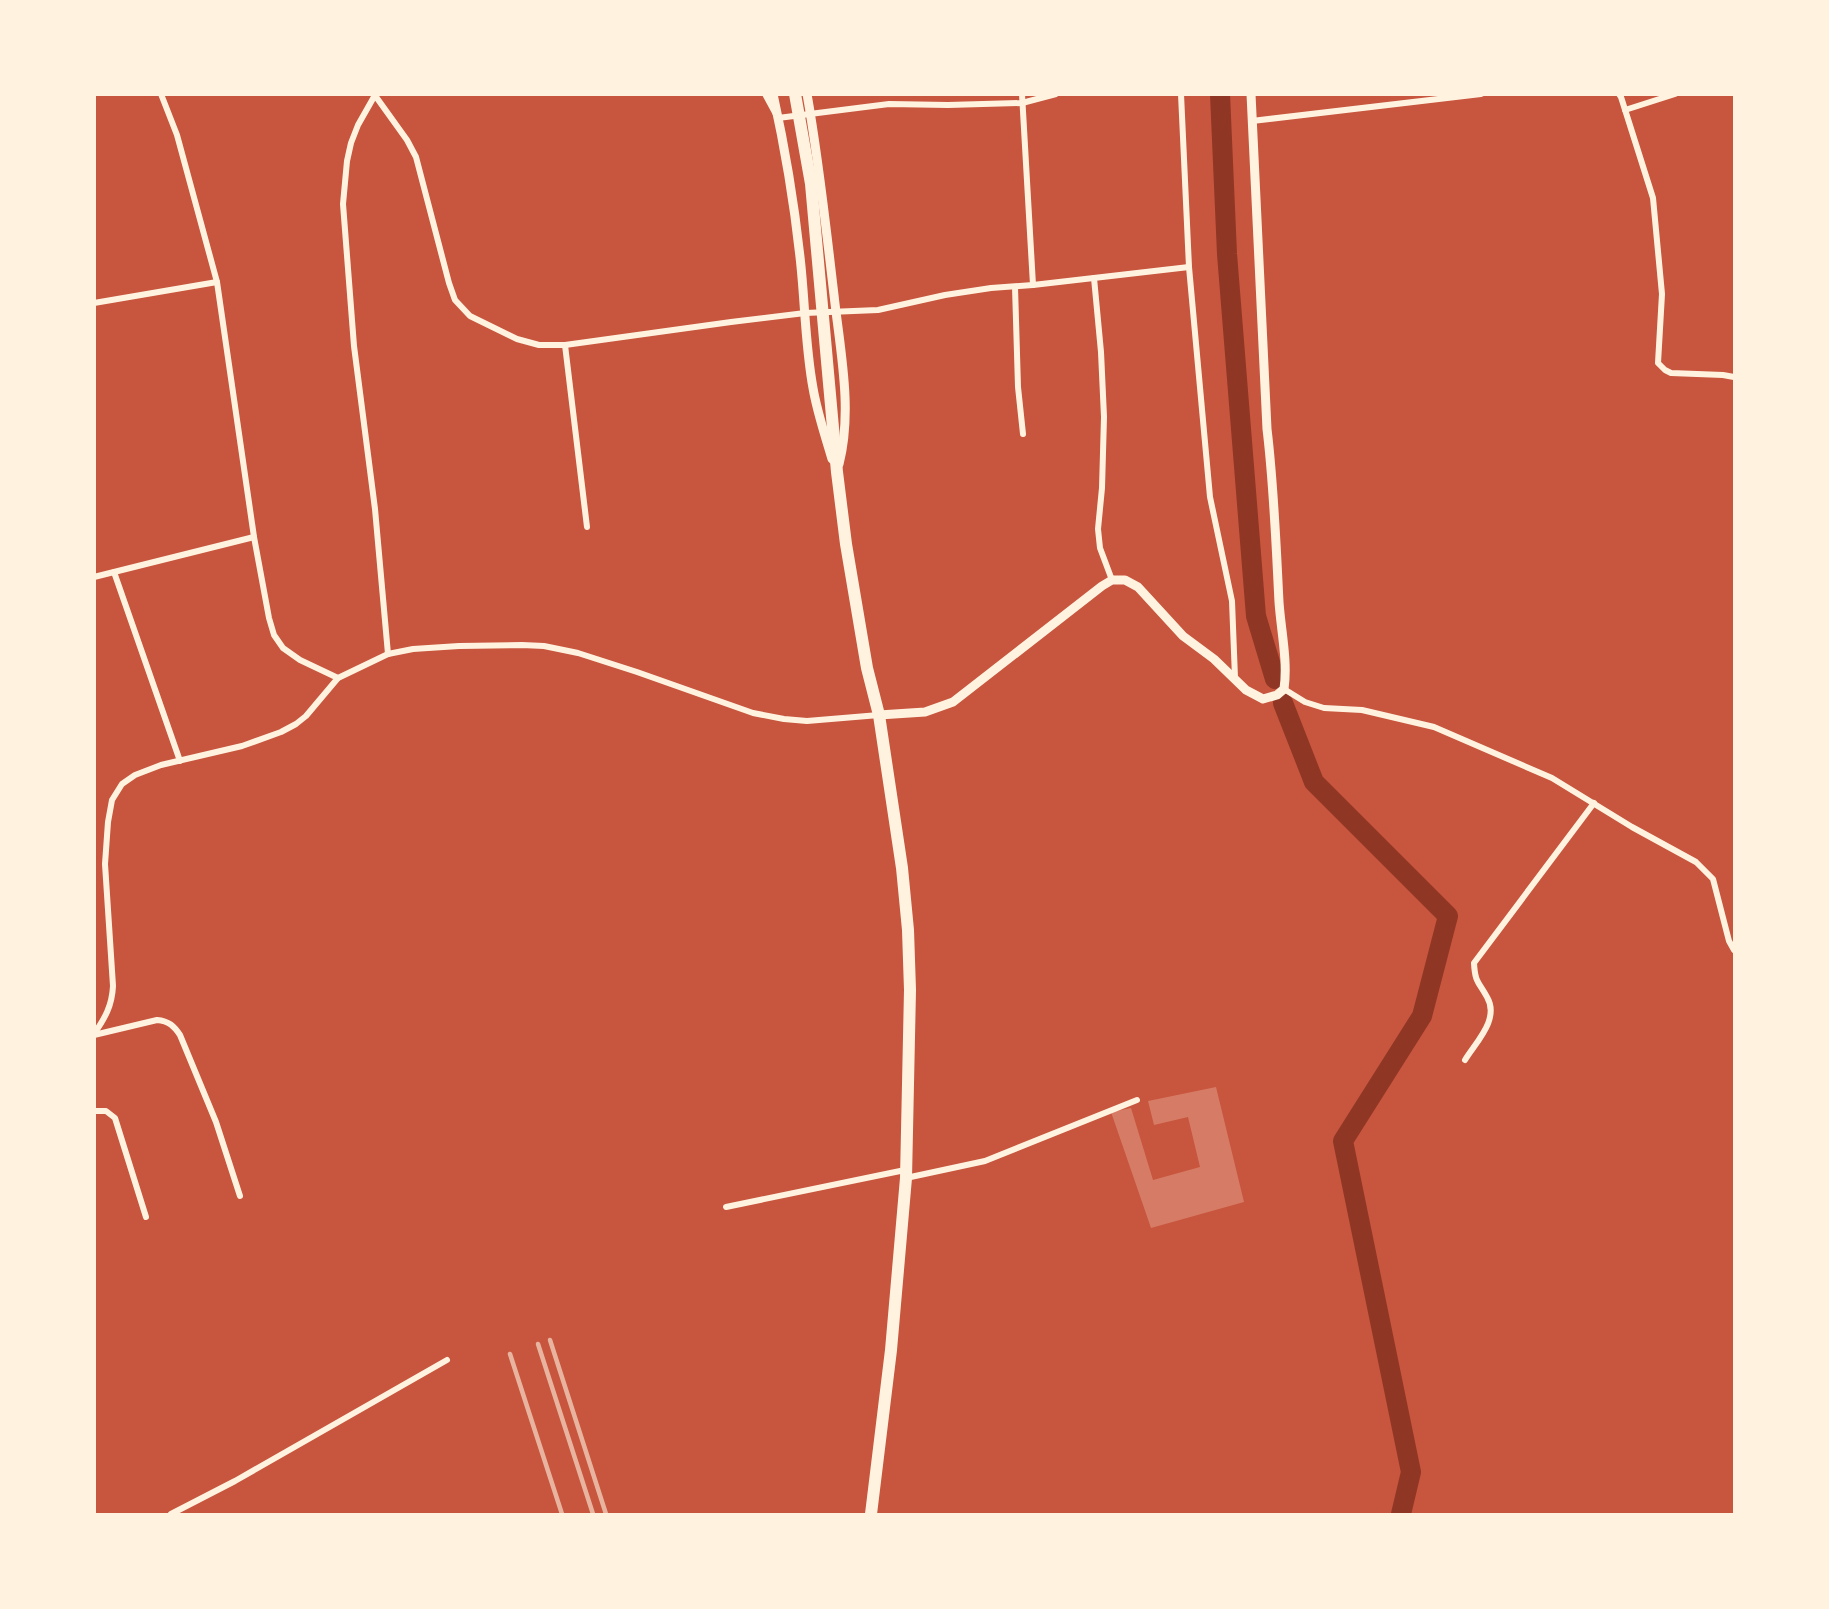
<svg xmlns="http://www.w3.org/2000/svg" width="1829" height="1609" viewBox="0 0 1829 1609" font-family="'Varela Round',sans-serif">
	<rect width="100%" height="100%" fill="#c8553d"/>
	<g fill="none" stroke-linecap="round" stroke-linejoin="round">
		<g stroke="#8f3625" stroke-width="20">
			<polyline points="1220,94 1227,254 1256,616 1275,679"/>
			<polyline points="1283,703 1314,782 1448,916 1422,1016 1343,1141 1411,1472 1401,1514"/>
		</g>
	</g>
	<polygon fill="#d67c66" points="1216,1087 1244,1202 1151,1228 1111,1112 1131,1108 1153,1180 1200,1167 1188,1117 1154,1125 1148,1101"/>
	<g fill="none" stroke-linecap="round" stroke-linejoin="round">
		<g stroke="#fff3e0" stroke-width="6">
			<polyline points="161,94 177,135 217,282 254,537 269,618 274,635 283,648 300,660 338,678"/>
			<polyline points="374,94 407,140 416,157 449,283 455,300 470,316 517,339 539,345 565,345 731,322 805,313 878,310 945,295 991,288 1033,285 1189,267"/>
			<polyline points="765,94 778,118 889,104 948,105 1022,103 1056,94"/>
			<polyline points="1022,94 1033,285"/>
			<polyline points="1181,94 1189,267 1210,497 1232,601 1235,678"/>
			<polyline points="1619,94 1621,97 1653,198 1662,294 1658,363 1665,370 1671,373 1723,375 1734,377"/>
			<polyline points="375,95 358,125 351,143 347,161 343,204 354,346 375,509 388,654"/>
			<polyline points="1625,110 1675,94"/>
			<polyline points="1252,121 1481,94"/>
			<polyline points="1094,278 1101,352 1104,417 1102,488 1098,529 1100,548 1112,580"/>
			<polyline points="1015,287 1018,387 1023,434"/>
			<polyline points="94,303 217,282"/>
			<polyline points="565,345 587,527"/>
			<polyline points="114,572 180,761"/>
			<polyline points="94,577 254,537"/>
			<polyline points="1284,689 1305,702 1324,708 1362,710 1434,727 1552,778 1632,827 1696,862 1713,879 1729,941 1734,950"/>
			<path d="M94 1034C105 1018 112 1006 113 986L105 864 108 822 112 800 122 784 135 775 161 765 242 746 281 732 296 724 306 716 338 678 388 654 413 649 459 646 522 645 544 646 578 653 637 672 753 713 784 719 807 721 879 715"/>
			<path d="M94 1035 157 1020C169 1021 174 1026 180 1035L216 1122 240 1196"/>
			<path d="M1465 1060C1476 1042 1500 1019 1487 997 1478 981 1475 982 1474 963L1594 803"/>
			<polyline points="94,1111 106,1111 115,1118 146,1217"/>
			<polyline points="906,1178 985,1161 1137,1100"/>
			<polyline points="726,1207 905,1170"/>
			<polyline points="171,1514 235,1481 447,1360"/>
		</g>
		<g stroke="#fff3e0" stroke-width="9">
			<path d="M773 94C785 148 794 202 800 257 805 300 805 345 813 388 817 412 825 435 832 459"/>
			<path d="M807 94C819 161 826 228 834 295 840 350 853 410 839 464"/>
			<path d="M879 715 925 712 953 702 1102 586 1112 580H1125L1138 587 1183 636 1214 659 1246 690 1263 699 1277 695 1284 689C1288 661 1281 631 1279 602 1276 544 1274 487 1267 429L1251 94"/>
		</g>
		<polyline stroke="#fff3e0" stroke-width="12" points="795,94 811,184 837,472 846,544 867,668 879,715 902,868 908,930 910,990 906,1178 891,1350 871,1514"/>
		<g stroke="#e9b49f" stroke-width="4.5">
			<polyline points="550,1340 606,1514"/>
			<polyline points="538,1344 593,1514"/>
			<polyline points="510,1354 562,1514"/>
		</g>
	</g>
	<rect width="1829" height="1609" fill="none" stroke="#fff3e0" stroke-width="192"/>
</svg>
